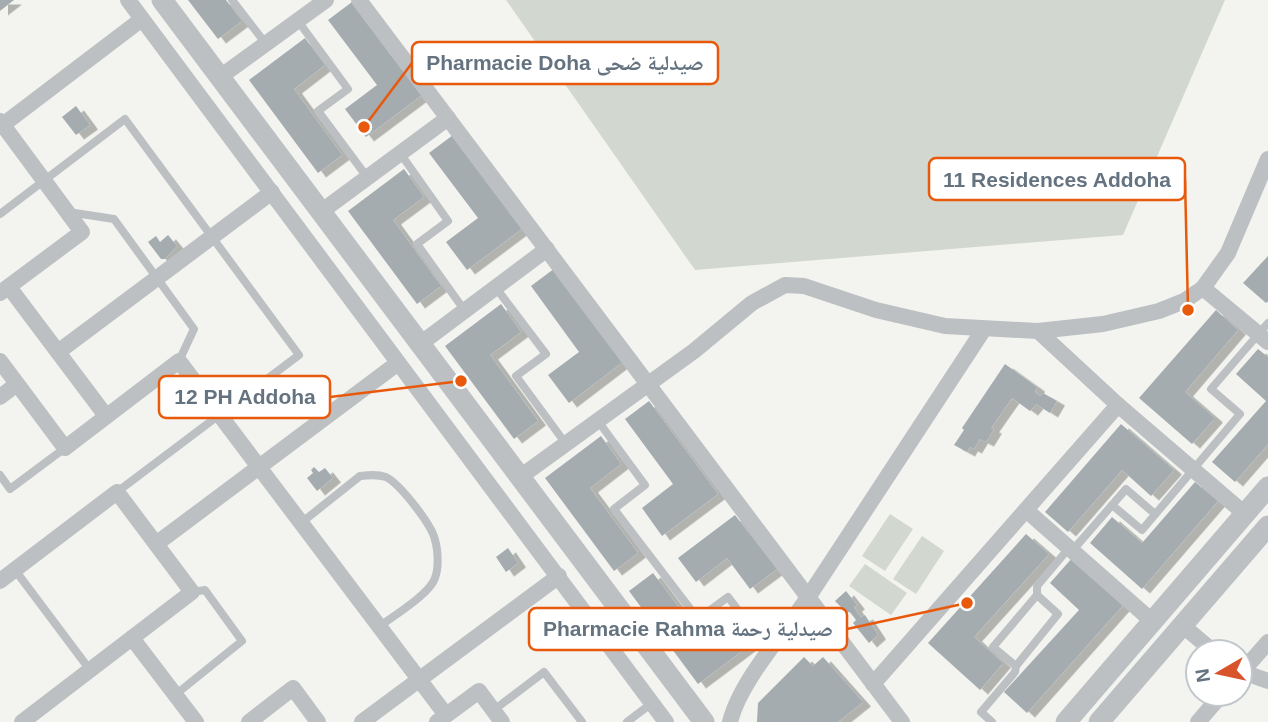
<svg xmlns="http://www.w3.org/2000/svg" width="1268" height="722" viewBox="0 0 1268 722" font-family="Arial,'Noto Naskh Arabic',sans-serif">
	<defs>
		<filter id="shadow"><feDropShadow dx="8" dy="4.5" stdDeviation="0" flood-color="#0004"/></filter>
	</defs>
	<rect width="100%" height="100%" fill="#f3f3ef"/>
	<g fill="#d2d8cf">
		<polygon points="506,0 1225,0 1123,235 695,270"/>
		<polygon points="890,514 913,529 885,571 862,556"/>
		<polygon points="922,536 944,551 916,594 893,579"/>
		<polygon points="865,564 907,593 891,615 849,586"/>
	</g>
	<g fill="#a4acb0" filter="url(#shadow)">
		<polygon points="0,0 14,0 0,11"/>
		<polygon points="188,0 226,0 242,21 218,39"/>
		<polygon points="352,2 422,95 366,137 345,109 377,85 328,20"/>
		<polygon points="305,38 325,65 294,89 342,155 318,173 249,80"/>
		<polygon points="76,106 90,125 76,135 62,117"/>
		<polygon points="453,135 523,228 467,270 446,242 478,218 429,153"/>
		<polygon points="404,169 424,197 393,220 441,286 417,304 348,211"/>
		<polygon points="168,235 177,246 165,259 161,259 148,242 156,236 160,242"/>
		<polygon points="1268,256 1268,301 1266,303 1243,283"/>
		<polygon points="555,268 624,361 569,403 548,375 579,352 531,286"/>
		<polygon points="501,304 521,332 490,355 538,421 514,439 445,346"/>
		<polygon points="1216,310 1238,330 1185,392 1215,418 1192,444 1139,398"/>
		<polygon points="1258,349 1268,357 1268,444 1235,482 1212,462 1266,401 1236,374"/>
		<polygon points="1005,364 1037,387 1035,392 1040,396 1043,393 1057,401 1050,413 1036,404 1030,411 1012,398 991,428 994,429 986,442 980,439 974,449 970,447 967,452 954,445 964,430 962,428"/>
		<polygon points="649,401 718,494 662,536 642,508 673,484 625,419"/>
		<polygon points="1121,424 1174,470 1151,496 1122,470 1068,532 1045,512"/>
		<polygon points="601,436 621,464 590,488 638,553 614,571 545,478"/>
		<polygon points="314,467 319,472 325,468 333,478 317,491 307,478 313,473 311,470"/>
		<polygon points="1195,482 1218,501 1142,589 1090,543 1112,517 1142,543"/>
		<polygon points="735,515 777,569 750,589 727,558 696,582 678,558"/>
		<polygon points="1026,534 1049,554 974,637 1003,663 980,690 928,643"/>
		<polygon points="508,548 518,563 506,572 496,557"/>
		<polygon points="1073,557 1125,603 1027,713 1004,692 1079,610 1050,583"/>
		<polygon points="653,573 702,638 733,615 754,642 698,684 629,591"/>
		<polygon points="846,591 857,605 854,607 859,615 861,617 865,615 878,635 869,643 853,623 856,620 850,612 846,612 835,601"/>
		<polygon points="804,657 813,666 823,657 863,702 838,722 757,722 758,703"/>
	</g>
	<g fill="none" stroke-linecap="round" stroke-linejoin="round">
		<g stroke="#bcc0c3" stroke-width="8">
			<polyline points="232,0 266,44"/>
			<polyline points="298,21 348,89 318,111 367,177"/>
			<polyline points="400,153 448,221 417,244 465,311"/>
			<polyline points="68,212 114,219 194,329 179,361"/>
			<polyline points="0,214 125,119 299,355 117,492"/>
			<polyline points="496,288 546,354 516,376 566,444"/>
			<polyline points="598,421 645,485 614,509 698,619 728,597 770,652"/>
			<polyline points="0,475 10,489 65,448"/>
			<polyline points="1112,505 1142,530 1240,414 1211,389 1268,323"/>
			<path d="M301 523 360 476C369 475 377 474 386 477 400 484 432 525 435 540 438 550 439 568 435 578 430 594 393 616 379 627"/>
			<polyline points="1072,551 1126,489 1155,514"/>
			<polyline points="15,570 90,670"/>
			<polyline points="1037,595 1058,614 1016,666 993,647 1037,595 1037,586 1069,548"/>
			<polyline points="175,695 242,641 205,590 192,592"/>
			<polyline points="494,710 544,672 582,722"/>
			<polyline points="627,722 652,703"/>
			<polyline points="992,722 981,712 1015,672 1016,666"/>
		</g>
		<g stroke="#bcc0c3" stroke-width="16">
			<polyline points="128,0 666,722"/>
			<polyline points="359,0 902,722"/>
			<polyline points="220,77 326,0"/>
			<polyline points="0,121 82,232 0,293"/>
			<polyline points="0,127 142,19"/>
			<polyline points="322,211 448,118"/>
			<polyline points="9,287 106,416"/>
			<polyline points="1203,288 1268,342"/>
			<polyline points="1038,331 1118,405 1245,514"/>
			<polyline points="420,344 547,249"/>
			<polyline points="58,352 272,192"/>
			<polyline points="0,361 65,448 179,361 446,715"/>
			<polyline points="0,397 17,384"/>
			<polyline points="520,477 694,351 752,303 785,285 804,286 876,310 945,326 1038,331 1103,324 1159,311 1184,301 1203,288 1228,253 1268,159"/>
			<polyline points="1026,510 1152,621"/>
			<polyline points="156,544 398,363"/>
			<polyline points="0,581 117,492 192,592 22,722"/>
			<polyline points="1182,625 1214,652"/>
			<polyline points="132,638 196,722"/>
			<polyline points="1240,671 1268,681"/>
			<polyline points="1240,674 1268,642"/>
			<polyline points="873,684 1118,405"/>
			<polyline points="249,722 293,688 318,722"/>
			<polyline points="362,722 559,576"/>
			<polyline points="437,722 479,691 502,722"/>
			<path d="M730 722C740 681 785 632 809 596 868 507 925 418 984 329"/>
			<polyline points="1198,722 1222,694"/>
		</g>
		<g stroke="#bcc0c3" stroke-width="21">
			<polyline points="162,0 704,722"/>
			<polyline points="1066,722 1268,487"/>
			<polyline points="1099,722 1268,526"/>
		</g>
	</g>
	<path fill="none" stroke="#e8590c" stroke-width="2.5" d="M364 127L412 63M1188 310L1185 179M461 381L330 397M967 603L847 629"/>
	<g fill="#e8590c" stroke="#fff" stroke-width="2.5">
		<circle cx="364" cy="127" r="7"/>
		<circle cx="1188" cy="310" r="7"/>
		<circle cx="461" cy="381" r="7"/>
		<circle cx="967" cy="603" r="7"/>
	</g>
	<g fill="#fff" stroke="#e8590c" stroke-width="2.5">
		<rect x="412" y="42" width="306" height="42" rx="7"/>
		<rect x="929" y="158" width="256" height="42" rx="7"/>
		<rect x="159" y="376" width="171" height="42" rx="7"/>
		<rect x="529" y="608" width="318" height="42" rx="7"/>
	</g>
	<g font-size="21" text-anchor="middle" font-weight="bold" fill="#64737f">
		<text x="565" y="70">Pharmacie Doha صيدلية ضحى</text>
		<text x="1057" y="187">11 Residences Addoha</text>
		<text x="245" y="404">12 PH Addoha</text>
		<text x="688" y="636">Pharmacie Rahma صيدلية رحمة</text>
	</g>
	<g transform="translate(1219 673) rotate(261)"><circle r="33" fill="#ffffff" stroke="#c1c7cc" stroke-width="2"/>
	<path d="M0-5L12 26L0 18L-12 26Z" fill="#d9542a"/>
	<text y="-10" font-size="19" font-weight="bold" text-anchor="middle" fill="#64737f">N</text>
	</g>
</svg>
